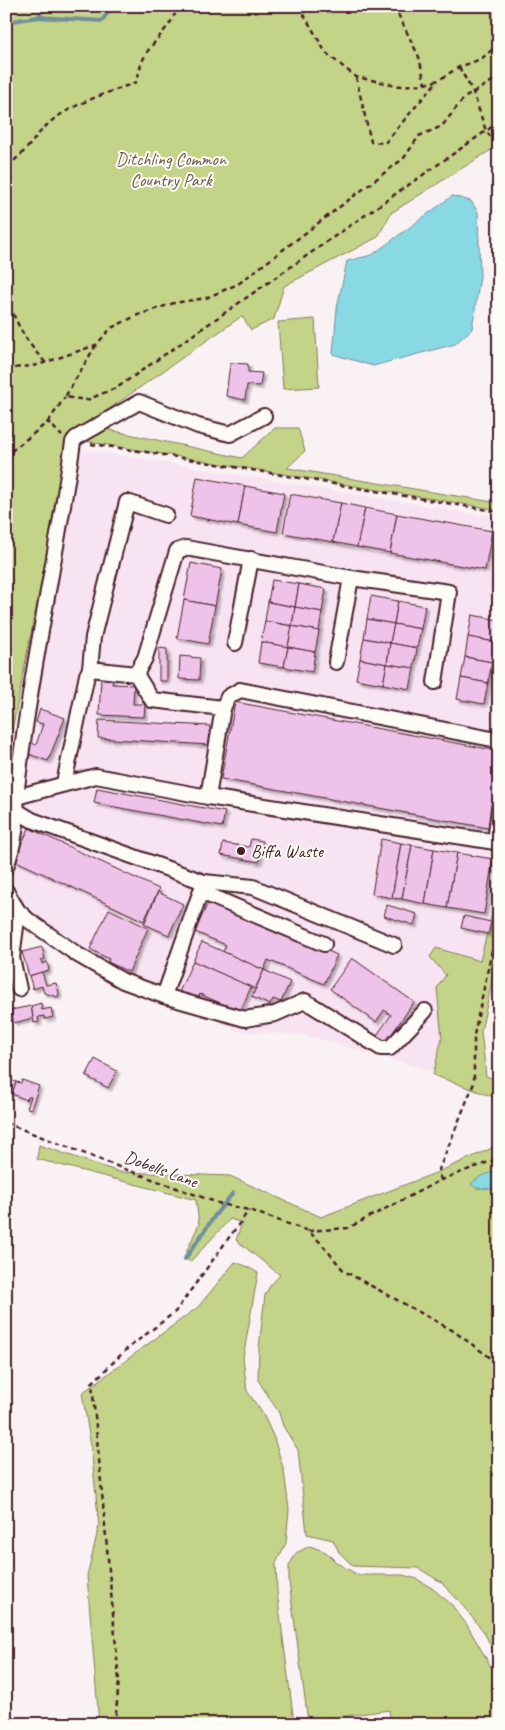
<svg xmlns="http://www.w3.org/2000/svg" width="505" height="1730" viewBox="0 0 505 1730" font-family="Caveat,sans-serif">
	<defs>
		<filter id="shadow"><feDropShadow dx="3" dy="3" stdDeviation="1" flood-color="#0004"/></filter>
	</defs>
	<rect width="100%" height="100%" fill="#faf1f4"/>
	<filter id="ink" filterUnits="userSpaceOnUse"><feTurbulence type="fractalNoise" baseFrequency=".02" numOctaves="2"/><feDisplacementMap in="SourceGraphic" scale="10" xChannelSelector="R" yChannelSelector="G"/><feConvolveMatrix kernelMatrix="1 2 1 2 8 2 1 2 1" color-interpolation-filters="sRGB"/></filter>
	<g filter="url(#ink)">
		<polygon fill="#f7e3f1" points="75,448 499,518 499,886 480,962 469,1082 306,1035 237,1031 213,1019 103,980 84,970 6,918 6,786 67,525"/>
		<g fill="#c3d488" stroke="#867a5a">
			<polygon points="6,6 499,6 499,145 391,213 378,237 284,286 274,319 251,330 242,316 86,425 242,458 275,428 298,428 305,451 287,468 499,503 499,510 66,438 58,497 6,761"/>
			<polygon points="315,319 319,387 283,389 278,322"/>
			<polygon points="499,886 499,951 481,1031 486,1076 499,1081 499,1099 433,1075 442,1038 437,988 446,975 430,957 436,948 480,961"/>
			<polygon points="39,1145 119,1172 230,1176 321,1217 438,1172 499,1145 499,1662 484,1632 459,1601 441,1582 418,1568 353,1566 339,1552 333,1540 307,1534 298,1450 283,1426 279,1413 258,1380 259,1348 265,1295 270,1286 280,1275 236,1240 242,1223 230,1219 190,1262 184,1257 199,1224 196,1200 37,1159"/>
			<polygon points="235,1262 246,1266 258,1273 243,1358 247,1391 263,1414 274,1438 284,1471 289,1509 286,1543 276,1563 277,1592 294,1722 281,1724 99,1724 87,1576 99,1526 91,1446 82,1393 198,1307"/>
			<polygon points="310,1546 326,1552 337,1563 358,1575 403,1575 417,1579 433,1589 451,1604 467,1625 494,1672 499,1684 499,1724 391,1724 389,1710 308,1721 289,1582 289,1566 296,1553"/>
		</g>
		<g fill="#89d9e5" stroke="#708f9b">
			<polygon points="452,196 471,201 478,212 480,276 472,329 455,344 373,366 333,354 337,308 347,261 372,255"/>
			<polygon points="499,1170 499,1189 476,1188 471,1184 481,1176"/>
		</g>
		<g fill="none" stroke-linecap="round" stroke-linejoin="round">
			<g stroke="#708f9b" stroke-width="4">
				<polyline points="38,17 47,6"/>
				<polyline points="6,22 38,17 102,21 112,6"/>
				<polyline points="185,1259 216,1214 233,1193"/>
			</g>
		</g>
		<g fill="#efc3e9" stroke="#4a1f2b" filter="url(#shadow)">
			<polygon points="230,363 248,364 248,372 262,373 260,386 247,385 245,400 226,396"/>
			<polygon points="197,477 245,486 238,525 190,516"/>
			<polygon points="245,486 284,493 277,532 238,525"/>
			<polygon points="290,494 341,503 333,542 283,533"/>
			<polygon points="341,503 365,508 357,547 333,542"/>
			<polygon points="365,508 397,514 390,553 357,547"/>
			<polygon points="397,514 492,531 485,570 390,553"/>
			<polygon points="191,563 222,569 215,606 184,600"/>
			<polygon points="272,580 299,584 295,607 268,602"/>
			<polygon points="299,584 326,589 322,612 295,607"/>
			<polygon points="371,596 398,601 394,624 367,619"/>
			<polygon points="184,600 215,606 208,644 177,638"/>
			<polygon points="398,601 425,606 421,629 394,624"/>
			<polygon points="268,602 295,607 292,626 265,621"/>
			<polygon points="295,607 322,612 319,631 292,626"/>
			<polygon points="472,615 499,620 495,642 468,637"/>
			<polygon points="367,619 394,624 390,643 364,638"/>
			<polygon points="265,621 292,626 288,647 261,642"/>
			<polygon points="394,624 421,629 417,648 390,643"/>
			<polygon points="292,626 319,631 315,652 288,647"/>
			<polygon points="468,637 495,642 492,662 465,657"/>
			<polygon points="364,638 390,643 387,664 360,659"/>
			<polygon points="261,642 288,647 284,667 258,663"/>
			<polygon points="390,643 417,648 414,668 387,664"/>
			<polygon points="288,647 315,652 312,672 284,667"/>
			<polygon points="159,648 167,649 167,681 159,681"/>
			<polygon points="180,656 200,658 199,680 179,679"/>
			<polygon points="465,657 492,662 488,683 461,678"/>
			<polygon points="360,659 387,664 383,684 356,679"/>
			<polygon points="387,664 414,668 410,689 383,684"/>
			<polygon points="101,678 113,678 112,684 134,685 133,704 145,704 144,717 99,715"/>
			<polygon points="461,678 488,683 484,704 457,699"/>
			<polygon points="235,702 499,751 499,772 488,828 221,779"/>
			<polygon points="40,709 65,718 48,761 26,753 30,742 36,745 43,724 36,722"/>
			<polygon points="99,720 210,726 209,745 98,738"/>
			<polygon points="97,788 225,812 222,827 94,803"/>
			<polygon points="29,828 159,889 144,921 14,860"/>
			<polygon points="251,839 263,841 259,862 221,855 223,843 249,847"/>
			<polygon points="381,839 401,843 392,898 372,894"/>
			<polygon points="401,843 412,845 402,899 392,898"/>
			<polygon points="412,845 434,849 425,904 402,899"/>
			<polygon points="434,849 457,853 447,908 425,904"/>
			<polygon points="457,853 493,859 484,914 447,908"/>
			<polygon points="158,892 183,904 169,935 144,924"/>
			<polygon points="210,898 337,955 324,984 268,960 264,970 223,952 226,945 195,932"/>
			<polygon points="387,905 417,914 414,925 384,916"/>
			<polygon points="109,909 148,928 129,972 108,962 109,959 90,949"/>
			<polygon points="464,916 491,922 488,934 461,928"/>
			<polygon points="202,942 264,970 255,989 193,961"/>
			<polygon points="42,947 45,959 41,960 42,964 47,962 49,970 29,976 22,952"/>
			<polygon points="352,958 414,1002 384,1045 375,1038 391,1015 384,1010 376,1022 330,989"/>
			<polygon points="193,961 251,987 240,1012 200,994 198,1000 179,992"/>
			<polygon points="264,970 290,982 281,1002 273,999 270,1005 252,997"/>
			<polygon points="42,972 46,985 56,983 59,993 58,997 44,993 42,986 33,989 29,976"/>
			<polygon points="41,1003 42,1010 51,1008 53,1017 45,1019 44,1016 38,1017 39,1022 34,1023 31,1006"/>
			<polygon points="31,1006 33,1018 14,1023 11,1010"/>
			<polygon points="95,1059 117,1071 108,1088 86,1076"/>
			<polygon points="6,1078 16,1082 12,1094 6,1092"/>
			<polygon points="22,1080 39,1086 31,1109 27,1108 31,1097 28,1097 27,1100 12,1094 16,1082 21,1083"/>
		</g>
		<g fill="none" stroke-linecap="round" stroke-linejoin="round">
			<defs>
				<g id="minor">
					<polyline points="235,643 251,559"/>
					<polyline points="336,662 351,578"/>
					<polyline points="90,669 93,637 127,502 166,515"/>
					<polyline points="136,674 145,658 177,551 186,548 351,578 449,592 435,682"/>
					<path d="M223 708 208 797 96 776 16 797C29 678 56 561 73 442L76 438 139 402 198 426 230 434 264 416"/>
					<polyline points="64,783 87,675 90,669 136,674 152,700 223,708 228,697 240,690 492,739 499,743"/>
					<path d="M6 793 16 797C18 819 14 845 6 867"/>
					<polyline points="208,797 495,842 499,808"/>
					<polyline points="17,811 32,820 204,882"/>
					<polyline points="6,891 18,911 28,920 78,955 123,981 164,996 245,1019 275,1014 305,1001 381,1048 390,1048 425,1011"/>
					<polyline points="201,892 324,944"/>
					<polyline points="18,911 12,958 19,989"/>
					<polyline points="164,996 204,882 253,887 394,945"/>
				</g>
			</defs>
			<use href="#minor" stroke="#4a1f2b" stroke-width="18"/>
			<g stroke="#4a1f2b" stroke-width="2.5" stroke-dasharray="5 4" stroke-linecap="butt">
				<polyline points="299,6 326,53 356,77 400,86 425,84 439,80 459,67 481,59 499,44"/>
				<polyline points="394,6 419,57 425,84"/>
				<polyline points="459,67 473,92 486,131 499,148"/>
				<polyline points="356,77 371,142 385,143 438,80"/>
				<path d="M6 165C24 157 33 138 47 125 68 105 110 92 137 82 142 52 150 49 167 27 172 21 175 13 179 6"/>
				<path d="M6 297C17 324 25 341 45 362"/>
				<polyline points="96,345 65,397 87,400 118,387 499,122"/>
				<polyline points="6,369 38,365 96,345 111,328 138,315 174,303 206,298 238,284 404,158 419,136 442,126 464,98 499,77"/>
				<polyline points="48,422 65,397"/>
				<polyline points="91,444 146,452 499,512"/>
				<polyline points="6,477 9,453 48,422 62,436"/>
				<polyline points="6,1123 119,1167 221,1204 249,1210 308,1231 321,1243 344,1271 452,1330 499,1364"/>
				<polyline points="441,1180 438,1172 474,1083 474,1035 499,917"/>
				<polyline points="308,1231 348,1228 441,1180 499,1158"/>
				<polyline points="115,1724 119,1680 92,1383 127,1349 175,1312 249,1210"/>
			</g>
			<use href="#minor" stroke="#fdfcf7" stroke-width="14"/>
		</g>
	</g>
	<circle fill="#4a1f2b" stroke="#fdfcf7" stroke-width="2" cx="241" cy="851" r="5"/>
	<g text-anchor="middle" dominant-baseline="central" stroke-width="4" stroke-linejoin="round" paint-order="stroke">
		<g font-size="18" fill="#6e5547" stroke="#fdfcf7">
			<text x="171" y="159">Ditchling Common<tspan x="171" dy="21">Country Park</tspan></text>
		</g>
		<g font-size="18" fill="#4a1f2b" stroke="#fdfcf7" text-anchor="start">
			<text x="251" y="851">Biffa Waste</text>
		</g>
		<g font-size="18" fill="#4a1f2b" stroke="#fdfcf7">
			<text transform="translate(161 1169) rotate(20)">Dobells Lane</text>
		</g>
	</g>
	<rect width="505" height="1730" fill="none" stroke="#fdfcf7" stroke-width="25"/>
	<rect x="12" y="12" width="480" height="1705" fill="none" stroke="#4a1f2b" stroke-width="2" filter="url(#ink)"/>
</svg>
